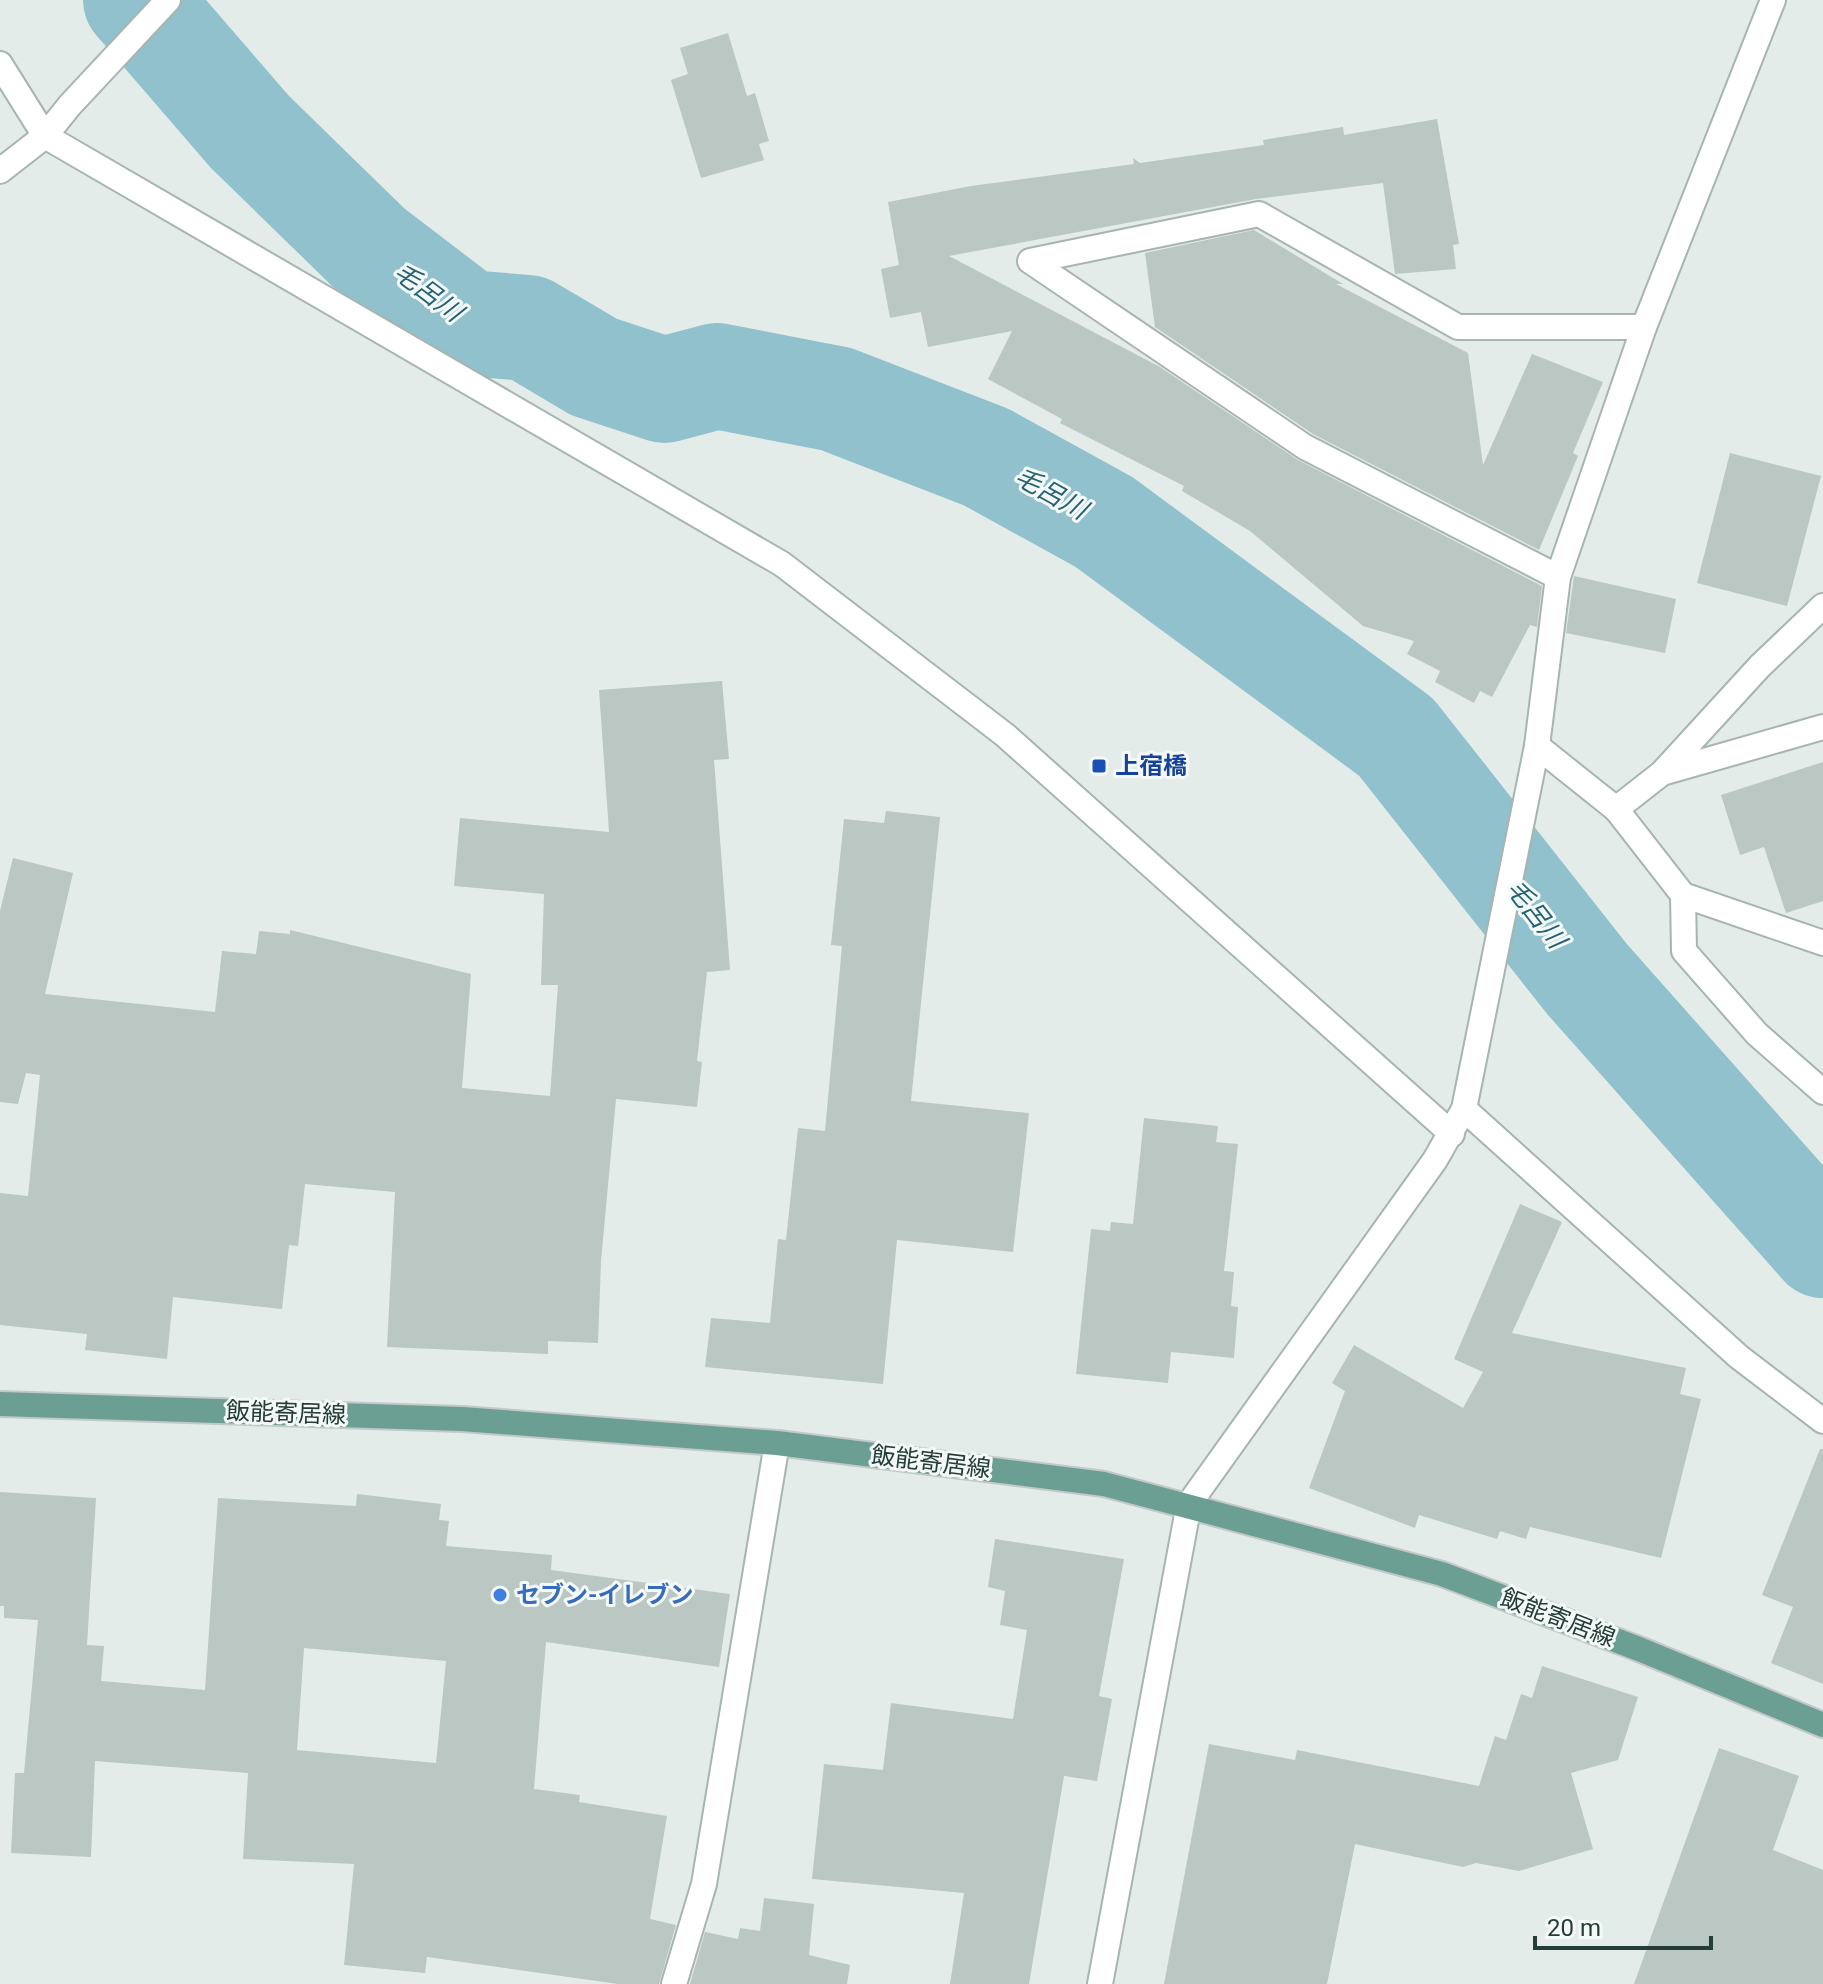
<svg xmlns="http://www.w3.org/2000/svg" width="1823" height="1984" viewBox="0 0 1823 1984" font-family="Roboto,'Noto Sans JP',sans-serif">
	<rect width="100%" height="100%" fill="#e4ece9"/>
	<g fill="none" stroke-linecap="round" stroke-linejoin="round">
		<polyline stroke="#90c1cd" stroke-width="106" points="136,0 250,132 369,248 467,323 528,328 594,367 664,390 717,376 836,399 986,457 1104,522 1396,737 1587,979 1823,1245"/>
	</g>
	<g fill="#bac7c2" fill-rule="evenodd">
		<polygon points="728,33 747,96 755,93 769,141 759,144 764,160 701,178 671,80 688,74 680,48"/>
		<polygon points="1437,119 1459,244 1453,245 1456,269 1395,274 1383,183 1256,199 949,256 1160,367 1298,460 1542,586 1537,627 1530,625 1492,697 1480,691 1474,703 1435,682 1440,671 1407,654 1414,641 1363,626 1250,531 1182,491 1184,486 1060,423 1062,419 988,379 1012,331 928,347 921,312 890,318 881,269 899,265 888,202 971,186 1134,164 1133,158 1140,163 1264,145 1263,140 1343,127 1344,135"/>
		<polygon points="1254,230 1343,284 1336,284 1468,353 1483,465 1532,354 1603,382 1573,453 1578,456 1539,550 1313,434 1155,327 1145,253"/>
		<polygon points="1730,453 1821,476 1787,606 1697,583"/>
		<polygon points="1574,576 1676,599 1665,653 1566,633"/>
		<polygon points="722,681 729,759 714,760 730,970 707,972 697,1061 702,1062 697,1107 616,1099 601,1261 598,1343 548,1341 548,1354 387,1347 395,1192 305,1184 298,1246 289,1245 282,1309 173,1297 167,1359 85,1350 87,1334 0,1325 0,1193 28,1196 40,1075 26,1073 18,1104 0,1102 0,911 13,858 73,873 45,994 215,1012 222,951 256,954 259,931 290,934 290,930 471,974 462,1088 550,1096 558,985 541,985 544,894 454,886 460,818 609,832 599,690"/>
		<polygon points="1823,762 1823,901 1786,913 1764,847 1740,855 1721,795"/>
		<polygon points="886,811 940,817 911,1101 1029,1113 1013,1252 897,1240 883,1384 705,1367 711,1318 770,1323 778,1239 786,1240 798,1128 825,1131 842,946 831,945 844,819 884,823"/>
		<polygon points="1144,1118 1218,1126 1216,1142 1238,1144 1224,1271 1234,1272 1231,1306 1238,1307 1234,1358 1171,1352 1168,1383 1076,1374 1091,1229 1110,1231 1111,1222 1133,1224"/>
		<polygon points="1520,1204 1562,1222 1512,1333 1686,1368 1680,1394 1701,1399 1661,1558 1530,1527 1526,1539 1500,1531 1497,1539 1419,1515 1415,1528 1309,1488 1345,1391 1332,1383 1354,1345 1463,1408 1483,1372 1454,1359"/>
		<polygon points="1820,1449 1823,1449 1823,1684 1771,1663 1793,1607 1762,1595"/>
		<path d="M0 1492 96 1498 87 1645 104 1646 101 1681 205 1690 218 1498 356 1506 357 1494 441 1504 439 1520 449 1521 446 1546 552 1555 551 1570 730 1594 719 1667 546 1642 534 1789 580 1795 579 1802 667 1816 650 1919 676 1925 659 1984H618L427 1957 425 1973 344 1965 354 1864 243 1859 248 1773 95 1761 91 1857 11 1853 15 1773H24L38 1620 4 1618V1606H0ZM304 1648 446 1661 436 1763 297 1750Z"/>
		<polygon points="995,1539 1124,1559 1099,1696 1112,1699 1097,1781 1064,1776 1029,1984 950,1984 964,1893 812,1879 824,1764 883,1770 891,1703 1013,1719 1027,1630 1000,1625 1005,1591 988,1587"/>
		<polygon points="1542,1666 1638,1697 1618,1760 1571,1773 1593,1849 1519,1871 1476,1863 1463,1867 1355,1844 1327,1984 1164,1984 1209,1744 1295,1760 1297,1750 1479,1786 1495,1736 1506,1740 1521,1694 1532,1698"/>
		<polygon points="1719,1748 1799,1776 1773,1850 1823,1870 1823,1984 1634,1984"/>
		<polygon points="764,1898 814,1904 809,1955 850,1965 847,1984 690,1984 705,1932 738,1939 740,1928 760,1931"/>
	</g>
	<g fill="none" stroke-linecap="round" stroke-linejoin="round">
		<defs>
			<g id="minor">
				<polyline points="0,64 45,136 782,564 1005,735 1452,1134"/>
				<polyline points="0,171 45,136 70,105 168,0"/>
				<polyline points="1558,577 1305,447 1030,261 1259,214 1458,327 1644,327"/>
				<polyline points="1537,746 1616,809 1683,895 1823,943"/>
				<polyline points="1662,773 1760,666 1823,606"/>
				<polyline points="1616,809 1662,773 1823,727"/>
				<polyline points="1683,895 1684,951 1757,1034 1823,1092"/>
				<polyline points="1464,1109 1739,1357 1823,1421"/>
				<polyline points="674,1984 704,1884 777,1443"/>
				<polyline points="1100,1984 1189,1504 1435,1160 1464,1109 1537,746 1558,577 1644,327 1773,0"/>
			</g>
			<polyline id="major" points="0,1404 462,1419 777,1443 1104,1484 1442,1574 1639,1649 1823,1725"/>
		</defs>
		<use href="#minor" stroke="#a7b4b0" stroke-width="28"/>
		<use href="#major" stroke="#c2c9c7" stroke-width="28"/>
		<use href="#minor" stroke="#fff" stroke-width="24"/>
		<use href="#major" stroke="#6c9f94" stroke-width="24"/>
	</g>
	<rect fill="#1a4fb4" stroke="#f4f9f7" stroke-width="3" x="1091" y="758" width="16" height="16" rx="4"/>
	<circle fill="#3f7fe0" stroke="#f4f9f7" stroke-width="3" cx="500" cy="1595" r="8"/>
	<g text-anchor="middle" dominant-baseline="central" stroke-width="6" stroke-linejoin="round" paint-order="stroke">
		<g font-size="24" font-weight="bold" fill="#164399" stroke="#f4f9f7" text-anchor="start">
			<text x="1115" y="766">上宿橋</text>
		</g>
		<g font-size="24" fill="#253d38" stroke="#f4f9f7">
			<text transform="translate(286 1413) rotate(2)">飯能寄居線</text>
			<text transform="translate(931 1462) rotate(7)">飯能寄居線</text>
			<text transform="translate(1558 1618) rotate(21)">飯能寄居線</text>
		</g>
		<g font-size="24" font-weight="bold" fill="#366cbe" stroke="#f4f9f7" text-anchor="start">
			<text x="516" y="1595">セブン-イレブン</text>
		</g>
		<g font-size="26" font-style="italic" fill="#236375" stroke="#f4f9f7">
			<text transform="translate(428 292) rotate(37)">毛呂川</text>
			<text transform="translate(1051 493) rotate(29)">毛呂川</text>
			<text transform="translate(1536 914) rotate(52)">毛呂川</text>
		</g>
	</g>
	<path d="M1535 1936v12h176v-12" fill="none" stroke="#253d38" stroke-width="4"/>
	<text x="1547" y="1936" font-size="24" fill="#253d38" stroke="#f4f9f7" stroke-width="6" paint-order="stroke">20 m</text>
</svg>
